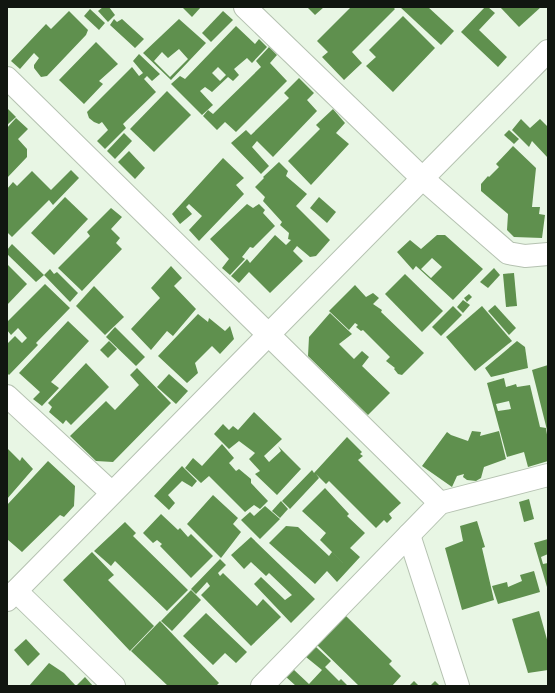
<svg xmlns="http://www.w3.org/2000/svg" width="555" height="693" viewBox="0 0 555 693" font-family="Quicksand,sans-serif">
	<rect width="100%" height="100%" fill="#e8f6e4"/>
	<g fill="#5f904e" fill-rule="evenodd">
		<polygon points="103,7 109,7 115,15 108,22 98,11"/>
		<polygon points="185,7 201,7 192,17 183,8"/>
		<polygon points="307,7 324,7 315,15"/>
		<polygon points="351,7 393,7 395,9 352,52 362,63 344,80 322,57 328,52 317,41"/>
		<polygon points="400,7 428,7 454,31 441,45"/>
		<polygon points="485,7 488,7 495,13 479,30 507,57 498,67 461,32"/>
		<polygon points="500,7 541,7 519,27"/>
		<polygon points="90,9 105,23 99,30 84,16"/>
		<polygon points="69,11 88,30 86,35 47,76 41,77 34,68 34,65 39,58 34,53 20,69 11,61 46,24 51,29"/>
		<polygon points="223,11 233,20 211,42 202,33"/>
		<polygon points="403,16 435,48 393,92 366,66 376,57 369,50"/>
		<polygon points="114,19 117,22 122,19 144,39 135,48 110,25"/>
		<path d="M179 19 206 43 171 80 143 53ZM179 49 188 59 170 77 154 61 162 52 168 58Z"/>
		<path d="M236 26 255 44 259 39 267 47 252 63 247 58 234 69 239 75 233 81 228 77 212 92 205 87 200 91 213 105 202 115 171 84 180 76 185 79ZM218 67 226 75 220 81 212 73Z"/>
		<polygon points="96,42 118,64 99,81 103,84 84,104 59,80"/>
		<polygon points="269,47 277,55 270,63 287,81 236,132 225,122 217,130 203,116 208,110 213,114 261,67 256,61"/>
		<polygon points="139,54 160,74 152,81 147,76 144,79 156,92 123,124 126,128 105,149 97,141 108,130 102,122 99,124 94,122 89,118 87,112 132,67 139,76 143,73 133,61"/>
		<polygon points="299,78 314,93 307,100 317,111 273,157 257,141 252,147 269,166 261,174 231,143 246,130 251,135 289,98 284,93"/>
		<polygon points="167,91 191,115 154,152 130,129"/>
		<polygon points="7,108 16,117 7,125"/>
		<polygon points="333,109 345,123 336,133 349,144 311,185 288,161 320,129 316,125"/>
		<polygon points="16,118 28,129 18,139 27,149 27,157 7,178 7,128"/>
		<polygon points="521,119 530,128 540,119 548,127 548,158 532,141 529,147 512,130"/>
		<polygon points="509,130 519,139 514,144 504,135"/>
		<polygon points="124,133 132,141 115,159 107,151"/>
		<polygon points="513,146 536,168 532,207 540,207 539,214 545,215 542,238 514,237 507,230 508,214 481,191 481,184 488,176 489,177 499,167 496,164"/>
		<polygon points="129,151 145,168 135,179 118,162"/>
		<polygon points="223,158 244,178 236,185 244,194 199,241 189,230 202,216 189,204 186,207 192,214 180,224 172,214"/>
		<polygon points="279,162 288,171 286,176 307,194 296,206 330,240 316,256 310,257 297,246 293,251 303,261 270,293 249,272 239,283 231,276 247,259 250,263 275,235 286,245 291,240 288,239 289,233 280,225 282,222 263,201 265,197 255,187 264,178 263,177"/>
		<polygon points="71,170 79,178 53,205 49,200 12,237 7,232 7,189 13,182 17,186 32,171 51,190"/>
		<polygon points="65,197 88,219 54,255 31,233"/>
		<polygon points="319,197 336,212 327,223 310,208"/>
		<polygon points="247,204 253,208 259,204 265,210 263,213 275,226 253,248 250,247 242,257 245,259 230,275 222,268 229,259 210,239"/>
		<polygon points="111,208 122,217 111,229 120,238 116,243 122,249 82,291 58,268 90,236 87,232"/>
		<path d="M437 235H445L483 269 453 300 416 266 413 270 397 252 410 240 421 249ZM432 258 442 267 431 278 421 269Z"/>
		<polygon points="12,244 44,275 36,282 7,254 7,250"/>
		<polygon points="7,264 27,284 7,305"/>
		<polygon points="171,266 182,278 174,286 196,309 173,336 167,331 151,350 131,329 160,298 151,288"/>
		<polygon points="494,268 500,275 488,288 480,282"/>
		<polygon points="50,269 54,274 57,272 78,293 70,302 44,275"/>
		<polygon points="514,273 517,306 506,307 503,274"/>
		<polygon points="405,274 443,311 422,332 385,294"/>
		<polygon points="45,284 70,308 36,343 38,345 9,375 7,373 7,344 15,336 22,343 27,338 18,328 11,335 7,330 7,322"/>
		<polygon points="355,285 366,297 373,293 379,298 373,304 382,310 381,312 424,353 402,375 398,374 394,369 395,368 386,361 390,357 363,330 361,331 356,327 358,325 355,323 349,330 329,311"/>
		<polygon points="94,286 124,317 105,335 76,306"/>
		<polygon points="469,294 472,297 467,302 464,298"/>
		<polygon points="463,300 470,305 463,313 457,307"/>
		<polygon points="495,305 516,328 509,335 488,311"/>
		<polygon points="453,306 462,315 441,336 432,327"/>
		<polygon points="482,306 512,341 475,371 446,337"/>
		<polygon points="330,313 352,334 339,344 354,359 362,351 369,357 362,366 390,393 368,415 308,356 309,337"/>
		<polygon points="198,314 208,322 209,318 225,331 230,326 234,339 220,354 212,346 195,363 198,373 187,383 158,356"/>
		<polygon points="68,321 89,341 51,382 59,388 42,406 33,399 40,392 19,373"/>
		<polygon points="115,327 145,357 136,366 106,337"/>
		<polygon points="109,341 117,349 108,358 100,350"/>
		<polygon points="517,341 525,347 528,368 491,377 485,368"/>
		<polygon points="86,363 109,387 71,425 66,420 63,424 49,412 52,407 48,403"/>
		<polygon points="548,365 548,429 547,430 532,370"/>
		<polygon points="137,368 171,403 113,462 96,461 70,436 106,401 115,410 139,385 130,375"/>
		<polygon points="169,374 188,391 176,404 157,387"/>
		<path d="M504 378 506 387 516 384 517 387 530 385 540 427 546 428 548 441V461L528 467 524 452 507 457 487 383ZM509 401 511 409 498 411 496 404Z"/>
		<polygon points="254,412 282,439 264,456 269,462 281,451 278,446 301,469 277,495 255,474 260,471 249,459 255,453 239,441 229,449 214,434 223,424 229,430 233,426 238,430"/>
		<polygon points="472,431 481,432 480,436 499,431 506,459 484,467 481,478 476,481 467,480 463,477 464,474 457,476 452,487 422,466 447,432 451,435 468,441"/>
		<polygon points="347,437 362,452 360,454 363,456 358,460 401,503 389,514 392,518 387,523 384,520 376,528 329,481 326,484 316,474 319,478 290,509 282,501 312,470 314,473"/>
		<polygon points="222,444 234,458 229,463 236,471 239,469 251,479 251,483 268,501 260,509 254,505 245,512 209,476 201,483 185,468 193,458 202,466"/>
		<polygon points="7,448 20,461 22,457 33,469 7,499"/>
		<polygon points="48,461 75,486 74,506 64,517 60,515 22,552 7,539 7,505"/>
		<polygon points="182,466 197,481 192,487 182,481 168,495 175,503 169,510 154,496"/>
		<polygon points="325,488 349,514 347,516 365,533 350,548 360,557 337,582 327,571 315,584 269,543 286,526 298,527 329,556 332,552 343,563 320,540 326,533 302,511"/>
		<polygon points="213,495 238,518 233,524 241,532 221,558 187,524"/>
		<polygon points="529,499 534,519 524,522 519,502"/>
		<polygon points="281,501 288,509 280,518 272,511"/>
		<polygon points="265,506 280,519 260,539 241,520 250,512 254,516"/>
		<polygon points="161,514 178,530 180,528 188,537 191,534 213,556 191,578 160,546 162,544 157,540 153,543 143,533"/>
		<polygon points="477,521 485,547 482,548 494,600 462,610 445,548 463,541 460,526"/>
		<polygon points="125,522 136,533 133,536 188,590 167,611 115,561 111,566 94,551"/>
		<polygon points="251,537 315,599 291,623 254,584 261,577 285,600 292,595 269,573 266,576 251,562 244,569 231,555"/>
		<polygon points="548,539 548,554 541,557 543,564 548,563 547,587 534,543"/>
		<polygon points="92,552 114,575 108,580 154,626 130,651 63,580"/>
		<polygon points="220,559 226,565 218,573 220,576 223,573 257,606 263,599 281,617 251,646 201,595 210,586 207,582 196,594 191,589"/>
		<polygon points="534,571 540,592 498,604 492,586 507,582 508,587 522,581 520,575"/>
		<polygon points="191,590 201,600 172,631 161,621"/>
		<polygon points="539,611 548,643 548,670 528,673 512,619"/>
		<polygon points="206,613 247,652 236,663 225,653 213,665 183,636"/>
		<polygon points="346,616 392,661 389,664 401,676 392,686 359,686 315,643 341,617 343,619"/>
		<polygon points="160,621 219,683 216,686 168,686 131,651"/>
		<polygon points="26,639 40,654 28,666 14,650"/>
		<polygon points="316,647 331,661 325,667 339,681 341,679 348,686 296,686 285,676 293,669 309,684 322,670 306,657"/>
		<polygon points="49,663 64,673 76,686 29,686"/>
		<polygon points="85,677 93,686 76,686"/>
		<polygon points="414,681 419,686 409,686"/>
		<polygon points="435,681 440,686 430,686"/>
	</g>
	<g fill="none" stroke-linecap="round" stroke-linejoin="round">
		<defs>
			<g id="minor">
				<polyline points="245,7 422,178 508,253 525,256 548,254"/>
				<polyline points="7,78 440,503"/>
				<polyline points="7,396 112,493"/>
				<polyline points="409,535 458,686"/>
				<polyline points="16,591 114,686"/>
				<polyline points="7,600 548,51"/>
				<polyline points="262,686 440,503 548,475"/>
			</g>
		</defs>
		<use href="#minor" stroke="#b5c2b1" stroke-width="24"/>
		<use href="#minor" stroke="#fff" stroke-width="22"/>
	</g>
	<rect width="555" height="693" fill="none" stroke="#111610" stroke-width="16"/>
</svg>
